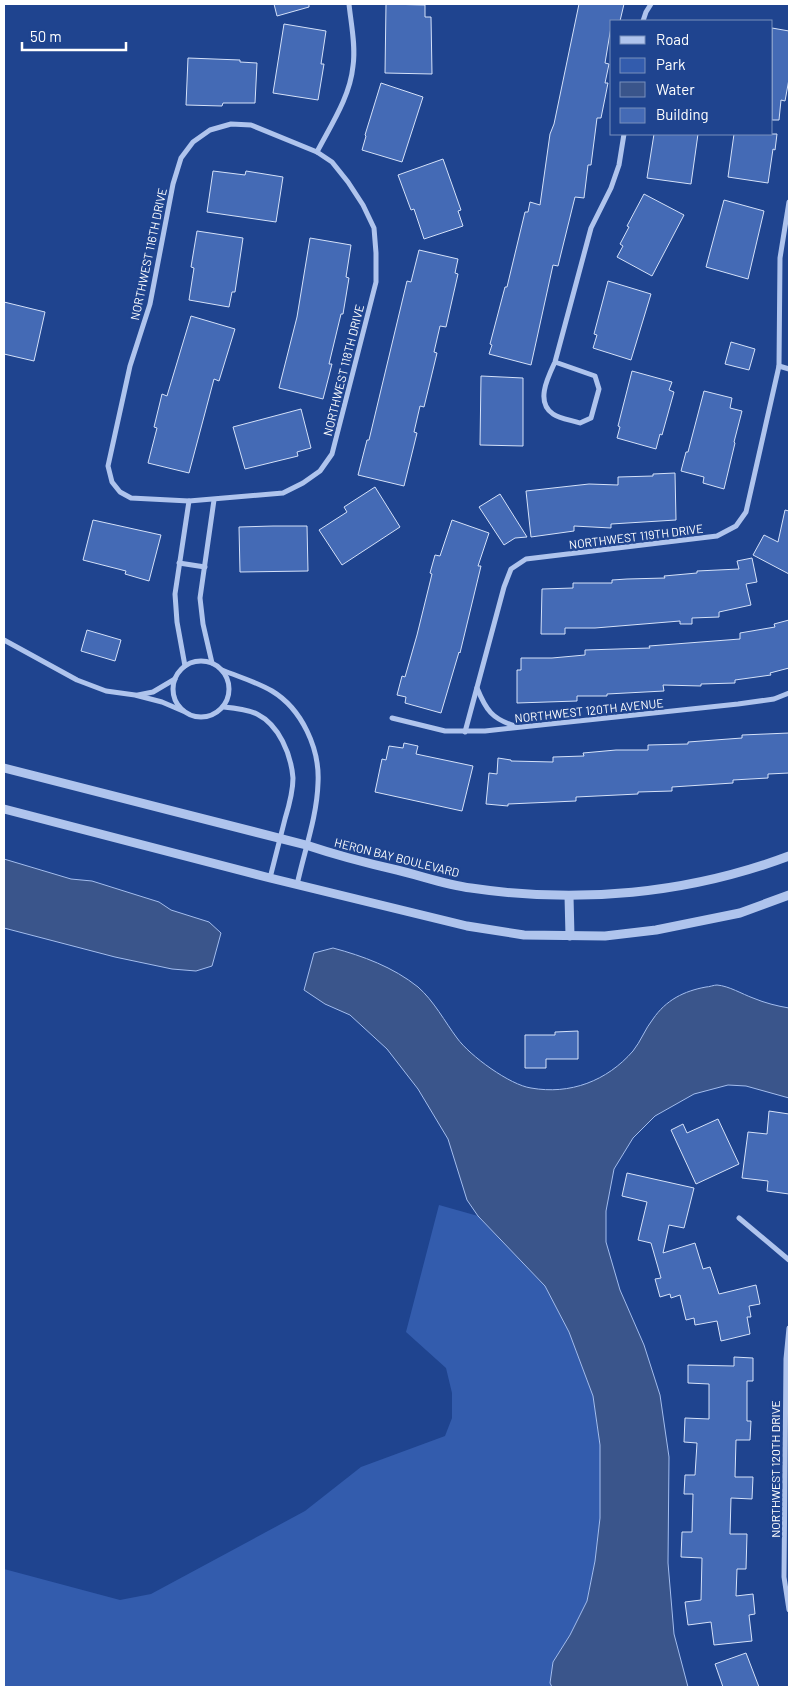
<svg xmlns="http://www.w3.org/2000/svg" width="793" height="1691" viewBox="0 0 793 1691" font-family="Barlow,sans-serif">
	<rect width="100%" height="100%" fill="#1f448f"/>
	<polygon fill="#335cad" points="439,1205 478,1216 545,1286 569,1332 593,1396 600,1445 600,1518 595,1561 587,1601 570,1635 553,1662 550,1683 552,1687 4,1687 4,1569 120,1600 151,1594 305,1511 361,1467 445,1436 452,1418 452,1393 446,1368 406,1332"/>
	<g fill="#3a558b" stroke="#a3bdee">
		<polygon points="4,859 71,879 92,881 159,902 171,910 209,922 221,933 212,966 196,971 172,969 115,957 4,928"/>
		<path d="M333 948C363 956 393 967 418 987 434 1001 445 1022 457 1038 470 1056 510 1085 531 1088 570 1095 607 1081 633 1051 641 1041 645 1029 653 1019 666 1000 684 991 706 987 709 987 714 985 717 985 729 986 742 994 753 998 765 1003 777 1006 789 1008V1098L746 1086 728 1085 694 1094 655 1116 633 1138 614 1169 606 1211V1242L620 1290 644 1345 660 1395 669 1457 668 1563 674 1634 688 1687H552L550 1683 553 1662 570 1635 587 1601 595 1561 600 1518V1445L593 1396 569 1332 545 1286 478 1216 467 1200 448 1139 418 1089 387 1049 350 1015 325 1004 304 990 314 953Z"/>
	</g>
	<g fill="#446ab5" stroke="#d4e1f9">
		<polygon points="274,4 309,4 309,7 277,16"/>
		<polygon points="386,4 425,5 425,17 431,17 432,74 385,73"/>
		<polygon points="579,4 624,4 620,21 612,21 605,63 609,64 605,83 608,83 601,118 597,118 591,165 588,165 584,198 575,197 558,266 553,265 531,365 489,354 492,345 490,344 505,287 507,287 525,212 528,212 530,202 540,205 550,134 554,124"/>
		<polygon points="284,24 326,31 321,64 324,64 318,100 273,93"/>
		<polygon points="772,28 789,31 789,79 785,101 781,100 779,120 772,120"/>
		<polygon points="188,58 240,60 240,62 257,63 255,103 223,103 222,106 186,105"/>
		<polygon points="381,83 423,97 402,162 362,150 366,136 365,135"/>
		<polygon points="654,134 698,134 691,184 647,178"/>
		<polygon points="734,134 777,134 775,150 773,149 768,183 728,177"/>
		<polygon points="443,159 461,210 458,211 463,226 424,239 414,209 411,210 398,175"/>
		<polygon points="213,171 245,175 246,171 283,177 276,222 207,212"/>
		<polygon points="644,194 684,215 652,276 617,257 623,246 620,244 629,227 627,226"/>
		<polygon points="724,200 764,211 748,279 706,267"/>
		<polygon points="197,231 243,238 235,292 232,292 229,307 189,300 194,268 191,267"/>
		<polygon points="310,238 351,245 346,277 349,278 343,314 341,314 329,364 332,364 323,399 279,388 297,317"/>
		<polygon points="419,250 458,259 455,273 458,274 446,327 440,326 434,352 437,353 424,407 420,406 414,432 417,433 404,486 358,475 367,440 369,440 407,281 411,282"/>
		<polygon points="608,281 651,294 631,360 593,348 597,335 594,334"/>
		<polygon points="4,302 45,312 34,361 4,354"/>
		<polygon points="191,316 235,329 219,381 214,379 189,473 148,463 157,428 154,427 162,394 167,396"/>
		<polygon points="731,342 755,349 749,370 725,364"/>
		<polygon points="632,371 672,382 669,390 674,392 662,435 660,434 656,449 617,438 620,427 618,426"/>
		<polygon points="481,376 523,378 523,446 480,445"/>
		<polygon points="704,391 732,398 730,408 742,411 734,442 735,443 724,489 703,483 704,477 681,471 686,452 688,452"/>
		<polygon points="301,409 311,448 297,452 298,456 245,469 233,427"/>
		<polygon points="675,473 676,520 611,524 611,528 574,526 574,531 531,537 526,491 589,484 618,485 618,477 653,476 653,474"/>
		<polygon points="375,487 400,527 342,565 319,530 347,512 344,507"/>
		<polygon points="500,494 527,537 515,538 504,545 479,507"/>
		<polygon points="785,510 789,511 789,574 753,555 764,535 778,542"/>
		<polygon points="93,520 161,535 149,581 125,574 126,571 83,560"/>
		<polygon points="452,520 489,533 478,566 481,566 460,653 459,652 441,713 405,703 406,697 397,695 402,676 405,677 417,635 432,574 430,573 435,555 440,556"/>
		<polygon points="273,526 307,526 308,571 240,572 239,527"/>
		<polygon points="752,558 757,582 746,584 751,605 719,612 719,617 692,618 692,624 680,624 680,621 595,628 565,628 565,634 541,634 542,589 573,588 573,583 612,583 612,580 627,579 665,578 664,576 697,573 697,571 739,569 737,561"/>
		<polygon points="789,620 789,668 770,673 771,675 735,680 735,683 701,684 701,686 663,685 664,691 607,694 607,696 577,696 577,701 517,703 517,670 521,670 521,658 552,658 585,655 585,650 650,648 649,646 740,639 740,633 775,627 774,624"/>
		<polygon points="87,630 121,640 115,661 81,651"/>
		<polygon points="789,733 789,773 768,774 768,778 733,780 733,783 672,787 672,791 638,792 638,794 576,797 576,801 508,804 508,806 486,804 489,773 497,774 498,758 511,760 511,761 553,762 553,757 584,756 583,753 616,750 648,750 648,745 688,744 688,742 742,738 742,735"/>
		<polygon points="404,743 418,746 416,754 473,766 462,811 375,792 382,759 386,760 389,746 403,748"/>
		<polygon points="578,1031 578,1059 546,1059 546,1068 525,1068 525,1035 555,1035 555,1032"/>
		<polygon points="769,1111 789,1114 789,1194 767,1191 768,1181 742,1178 748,1132 767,1134"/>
		<polygon points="718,1119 739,1164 696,1184 671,1130 683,1124 687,1133"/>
		<polygon points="627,1173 694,1188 684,1228 669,1225 663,1253 695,1243 703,1269 710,1267 719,1294 756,1285 760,1304 749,1306 751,1317 747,1317 750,1334 721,1341 717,1321 695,1325 694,1318 686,1320 680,1295 671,1298 670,1294 660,1297 655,1279 661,1278 651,1243 638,1240 647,1202 622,1196"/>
		<polygon points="734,1357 753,1358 753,1381 747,1381 747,1421 751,1421 750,1440 736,1440 735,1477 753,1477 752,1499 731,1498 730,1534 747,1534 746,1569 737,1569 736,1596 753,1594 755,1614 749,1615 752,1641 714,1645 711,1622 688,1625 685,1602 701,1600 702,1558 681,1557 682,1532 692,1532 693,1494 684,1494 685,1475 695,1475 697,1443 684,1442 685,1418 709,1419 709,1384 688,1383 688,1365 734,1366"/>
		<polygon points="746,1653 759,1687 723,1687 715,1664"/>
	</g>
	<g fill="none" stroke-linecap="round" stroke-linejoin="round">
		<g stroke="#afc4ed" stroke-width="5">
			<polyline points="643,21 646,12 651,4"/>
			<polygon points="231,124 251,125 317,152 332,162 348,182 363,205 374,228 376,253 376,282 332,454 320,471 303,483 283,493 189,501 131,498 120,492 112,482 108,466 130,366 150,304 173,184 181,158 193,142 210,130"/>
			<path d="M317 152C331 125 350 97 353 66 356 46 351 24 349 4"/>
			<path d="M555 362 595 376 599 389 591 418 580 423C571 420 560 419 553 414 535 402 548 377 555 362L591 228 611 188 619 165 624 134"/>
			<polyline points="779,366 789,369"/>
			<polyline points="179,563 205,567"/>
			<polyline points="4,640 77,680 106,691 135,695 162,702 183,711"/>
			<circle cx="201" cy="689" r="28"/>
			<polyline points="212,663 203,624 200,598 214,500"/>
			<polyline points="185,666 177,622 175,594 189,501"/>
			<path d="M222 670C239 677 257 682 272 691 302 709 320 749 318 783 317 817 304 852 297 885"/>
			<path d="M477 688C486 710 492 719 515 726"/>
			<polyline points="138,695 153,692 175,679"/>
			<path d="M223 707C234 708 246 709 257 714 279 725 291 754 293 778 293 791 289 806 285 819 280 839 275 859 270 878"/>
			<polyline points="392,718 445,731 485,731 738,704 774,699 789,693"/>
			<polyline points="465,732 504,587 511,569 526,559 717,536 736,526 746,512 779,366 780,258 789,202"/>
			<polyline points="739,1218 789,1260"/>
			<polyline points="789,1328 786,1359 784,1577 789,1610"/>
		</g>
		<g stroke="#afc4ed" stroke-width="9">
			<path d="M4 768 306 845C336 855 366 863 397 870 422 876 446 885 471 888 578 904 688 894 789 856"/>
			<polyline points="4,809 270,878 467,926 524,935 605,936 656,930 740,913 789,895"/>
			<polyline points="569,896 570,936"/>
		</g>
	</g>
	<g text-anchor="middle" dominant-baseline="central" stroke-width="4.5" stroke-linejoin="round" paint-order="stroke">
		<g font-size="12" fill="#fff" stroke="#1f448f">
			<text transform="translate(148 254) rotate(-78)">NORTHWEST 116TH DRIVE</text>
			<text transform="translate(343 370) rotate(-76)">NORTHWEST 118TH DRIVE</text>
			<text transform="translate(636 536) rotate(-7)">NORTHWEST 119TH DRIVE</text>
			<text transform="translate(589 710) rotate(-6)">NORTHWEST 120TH AVENUE</text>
			<text transform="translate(397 857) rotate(14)">HERON BAY BOULEVARD</text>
			<text transform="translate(775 1469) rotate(-90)">NORTHWEST 120TH DRIVE</text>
		</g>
	</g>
	<rect width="793" height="1691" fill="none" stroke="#ffffff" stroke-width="10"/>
	<rect x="610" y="20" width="162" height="115" fill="#1f448f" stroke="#798fbc"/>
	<rect x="620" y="36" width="25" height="8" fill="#afc4ed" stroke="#798fbc"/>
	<text x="656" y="45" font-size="15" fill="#ffffff">Road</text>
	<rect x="620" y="58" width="25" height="15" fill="#335cad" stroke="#798fbc"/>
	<text x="656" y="70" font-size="15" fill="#ffffff">Park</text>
	<rect x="620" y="82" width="25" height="15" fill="#3a558b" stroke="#798fbc"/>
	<text x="656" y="95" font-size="15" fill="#ffffff">Water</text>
	<rect x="620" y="108" width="25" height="15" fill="#446ab5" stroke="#798fbc"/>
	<text x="656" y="120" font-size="15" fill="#ffffff">Building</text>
	<path d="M22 42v8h104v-8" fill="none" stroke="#ffffff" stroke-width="2.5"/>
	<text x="30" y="42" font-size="15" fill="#ffffff" stroke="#1f448f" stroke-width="4" paint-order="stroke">50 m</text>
</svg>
